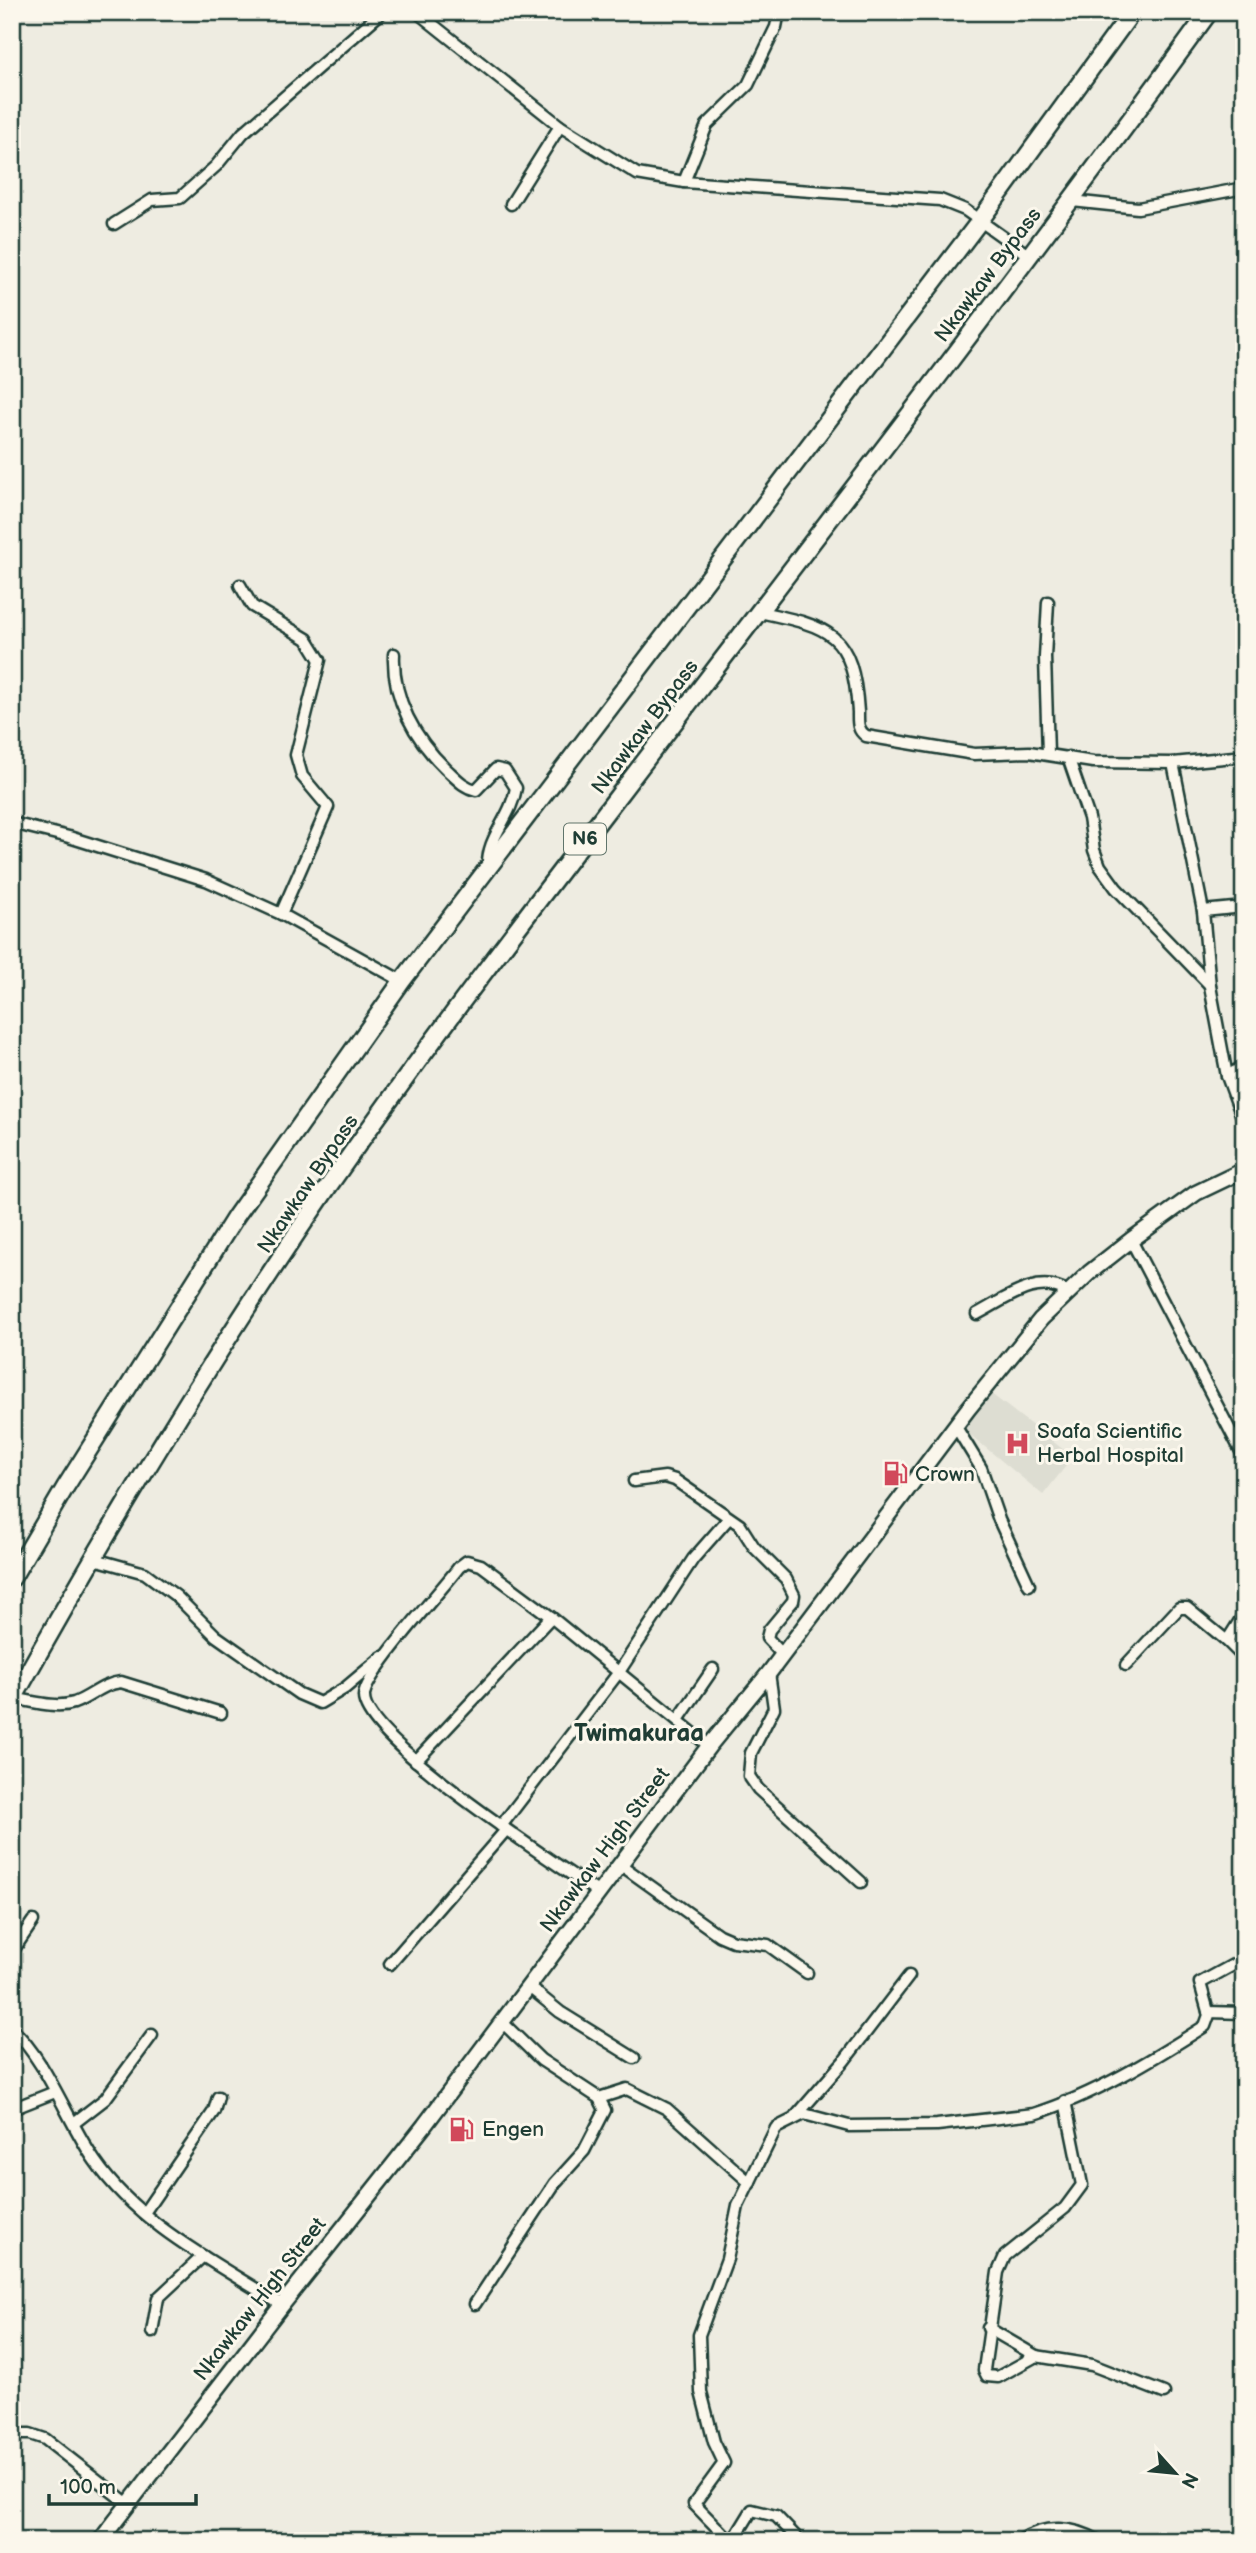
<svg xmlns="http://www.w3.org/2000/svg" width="1256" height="2553" viewBox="0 0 1256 2553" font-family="'Balsamiq Sans',sans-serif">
	<rect width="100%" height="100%" fill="#eeece1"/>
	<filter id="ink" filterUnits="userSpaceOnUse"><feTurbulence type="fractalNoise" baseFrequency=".0143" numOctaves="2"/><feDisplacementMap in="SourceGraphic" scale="14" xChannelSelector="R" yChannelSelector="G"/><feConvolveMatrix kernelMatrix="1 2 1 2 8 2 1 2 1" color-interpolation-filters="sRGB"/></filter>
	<g filter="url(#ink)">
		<polygon fill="#ddddd2" points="990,1393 1073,1457 1043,1495 962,1428"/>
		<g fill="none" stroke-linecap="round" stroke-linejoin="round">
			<defs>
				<g id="minor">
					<polyline points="417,12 560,126 637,174 684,182 940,200 965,210 1028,255"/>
					<polyline points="684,182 707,125 748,85 776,27 779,12"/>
					<polyline points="1072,201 1138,208 1244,188"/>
					<polyline points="511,204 560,126"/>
					<polyline points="114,224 152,200 180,198 216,166 243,133 382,12"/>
					<polyline points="240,585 252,606 307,639 320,660 296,755 302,776 328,807 281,914"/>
					<polyline points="1048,602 1045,657 1048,754"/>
					<path d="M760 612C830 627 853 632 858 712 858 722 857 730 866 736L974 754 1029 752 1093 762 1173 763 1203 911 1210 986 1227 1076 1244 1122"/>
					<path d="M394 654C392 699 415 739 446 769 456 778 463 787 476 790L496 769 505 771 516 788C511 819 486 837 488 868"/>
					<polyline points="1068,757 1089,818 1094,850 1100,866 1116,888 1210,985"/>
					<polyline points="1173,763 1244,756"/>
					<polyline points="12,823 69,837 206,880 281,914 402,981"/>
					<polyline points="1203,911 1244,907"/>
					<polyline points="1227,1076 1244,1066"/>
					<polyline points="1131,1240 1244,1457"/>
					<path d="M977 1314C1006 1299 1037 1273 1068 1292"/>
					<polyline points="956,1427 981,1468 999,1520 1029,1585"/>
					<polyline points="634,1481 665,1477 675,1480 740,1525 754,1547 786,1579 794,1595 793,1601 769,1630 767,1638 783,1655"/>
					<polyline points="91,1558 145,1573 176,1596 216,1636 299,1694 320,1703 345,1688 382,1657"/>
					<polyline points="1244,1614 1227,1641 1244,1658"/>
					<polyline points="1126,1665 1179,1608 1187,1608 1227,1641"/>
					<polyline points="769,1673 774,1708 751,1753 749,1776 758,1789 861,1882"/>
					<path d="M12 1698C32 1701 55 1709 74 1703 91 1697 102 1684 121 1682L221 1713"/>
					<polyline points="678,1720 713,1669"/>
					<polyline points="416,1761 551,1617"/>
					<polyline points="501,1826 619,1672 693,1559 729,1518"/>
					<polyline points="621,1865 719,1935 733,1941 768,1945 807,1973"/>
					<path d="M599 1893C560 1866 362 1739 364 1696 365 1673 442 1590 459 1567L467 1561 481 1565 551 1617 709 1746"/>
					<polyline points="12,1952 33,1921"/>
					<polyline points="390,1964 506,1830"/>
					<polyline points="528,1986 560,2012 634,2058"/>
					<polyline points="1208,2012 1244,2013"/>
					<path d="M12 2029C46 2059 69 2124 95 2161 140 2226 216 2263 282 2305"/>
					<polyline points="599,2098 627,2089 667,2109 750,2183"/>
					<polyline points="12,2109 55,2092"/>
					<polyline points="797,2115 844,2061 909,1976"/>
					<polyline points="74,2123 105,2099 152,2035"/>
					<polyline points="144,2213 214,2111 218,2097"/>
					<polyline points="475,2304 555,2183 584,2151 605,2110 599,2098 541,2060 502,2022"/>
					<polyline points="988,2328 1036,2356 1092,2365 1164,2393"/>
					<polyline points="152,2332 158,2298 203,2256"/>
					<polyline points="1036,2356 998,2377 987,2376 984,2370 998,2272 1005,2256 1065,2208 1082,2185 1065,2101"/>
					<polyline points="12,2434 30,2434 45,2439 128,2504"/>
					<path d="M730 2541 694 2504 724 2463 714 2442 701 2392 699 2335 727 2259 738 2206 776 2128 804 2114 849 2126 937 2125 1034 2114C1094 2095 1152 2060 1205 2026L1209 2015 1200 1983 1244 1959"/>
					<polyline points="733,2541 752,2510 776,2516 800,2541"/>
					<polyline points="839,2541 842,2540"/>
					<path d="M1019 2541C1045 2524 1073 2526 1099 2541"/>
				</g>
				<polyline id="secondary" points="100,2541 282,2305 424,2126 709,1746 769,1673 968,1409 1041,1319 1089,1273 1131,1240 1196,1193 1244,1170"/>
				<g id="trunk">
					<polyline points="12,1578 66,1486 236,1216 402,981 979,222 1132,12"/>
					<path d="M12 1701C110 1525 214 1353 328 1187 447 1016 576 852 702 686 873 463 1044 240 1209 12"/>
				</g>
			</defs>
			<use href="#minor" stroke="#1f3d34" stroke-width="15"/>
			<use href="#secondary" stroke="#1f3d34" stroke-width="19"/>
			<use href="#trunk" stroke="#1f3d34" stroke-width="21"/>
			<use href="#minor" stroke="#fbf7ec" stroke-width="10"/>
			<use href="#secondary" stroke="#fbf7ec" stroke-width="14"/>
			<use href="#trunk" stroke="#fbf7ec" stroke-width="16"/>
		</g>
	</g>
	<defs>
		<symbol id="hospital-bare" viewBox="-9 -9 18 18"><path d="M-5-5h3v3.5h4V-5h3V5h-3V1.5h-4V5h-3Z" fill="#d1495b" stroke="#fbf7ec" stroke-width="2.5" paint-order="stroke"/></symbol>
		<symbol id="fuel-bare" viewBox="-9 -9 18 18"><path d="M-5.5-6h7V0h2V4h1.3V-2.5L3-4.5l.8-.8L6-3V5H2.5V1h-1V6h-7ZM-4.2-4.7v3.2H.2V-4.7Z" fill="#d1495b" stroke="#fbf7ec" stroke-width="2.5" paint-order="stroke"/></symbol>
	</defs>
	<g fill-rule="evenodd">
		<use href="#hospital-bare" x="1000" y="1426" width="35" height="35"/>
		<use href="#fuel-bare" x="878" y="1456" width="35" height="35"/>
		<use href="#fuel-bare" x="444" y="2112" width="35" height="35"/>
	</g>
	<g text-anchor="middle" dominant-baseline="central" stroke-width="6" stroke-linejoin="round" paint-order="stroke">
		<rect fill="#fbf7ec" stroke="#61756b" stroke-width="2" x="564" y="823.5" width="42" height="31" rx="5"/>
		<g font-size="19" font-weight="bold" fill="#1f3d34">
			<text x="585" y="839">N6</text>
		</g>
		<g font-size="21" fill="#1f3d34" stroke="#fbf7ec">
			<text transform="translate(988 275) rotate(-53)">Nkawkaw Bypass</text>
			<text transform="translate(645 727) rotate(-53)">Nkawkaw Bypass</text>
			<text transform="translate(308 1184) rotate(-56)">Nkawkaw Bypass</text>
			<text transform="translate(605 1850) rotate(-53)">Nkawkaw High Street</text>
			<text transform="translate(260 2299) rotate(-52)">Nkawkaw High Street</text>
		</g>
		<g font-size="21" fill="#1f3d34" stroke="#fbf7ec" text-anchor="start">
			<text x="1037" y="1431">Soafa Scientific<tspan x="1037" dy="24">Herbal Hospital</tspan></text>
			<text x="915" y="1474">Crown</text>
			<text x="482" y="2129">Engen</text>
		</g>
		<g font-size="24" font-weight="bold" fill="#1f3d34" stroke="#fbf7ec">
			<text x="639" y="1733">Twimakuraa</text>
		</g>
	</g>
	<rect width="1256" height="2553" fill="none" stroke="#fbf7ec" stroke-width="42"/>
	<rect x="21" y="21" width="1214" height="2511" fill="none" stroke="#1f3d34" stroke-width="2.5" filter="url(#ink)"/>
	<g transform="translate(1175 2473) rotate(117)" stroke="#fbf7ec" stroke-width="5" paint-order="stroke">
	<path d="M0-5L12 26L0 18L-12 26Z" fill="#1f3d34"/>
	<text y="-10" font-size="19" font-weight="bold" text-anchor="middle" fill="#1f3d34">N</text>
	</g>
	<path d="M49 2494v10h147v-10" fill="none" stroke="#1f3d34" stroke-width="3.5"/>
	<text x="60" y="2494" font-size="21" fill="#1f3d34" stroke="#fbf7ec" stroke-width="5" paint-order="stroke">100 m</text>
</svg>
